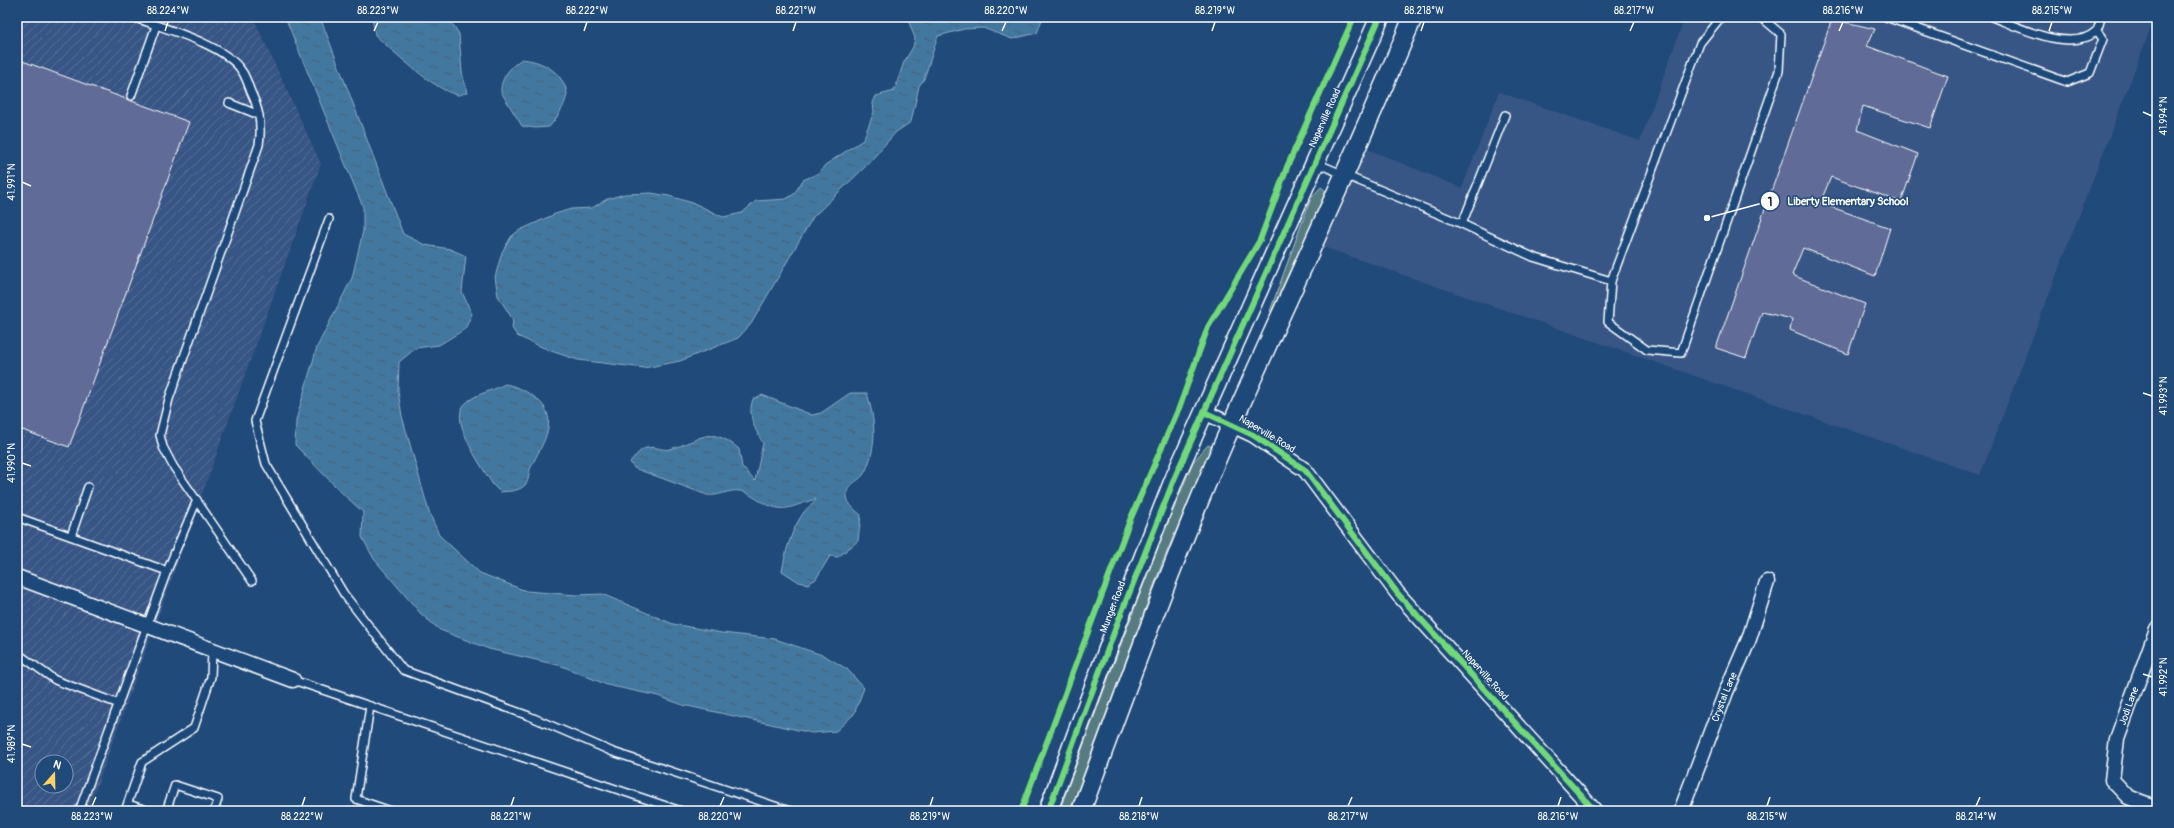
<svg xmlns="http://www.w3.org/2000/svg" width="2174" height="828" viewBox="0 0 2174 828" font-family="Pangolin,sans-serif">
	<defs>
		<pattern id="industrial-furrows" width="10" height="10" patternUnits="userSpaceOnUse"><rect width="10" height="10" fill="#375785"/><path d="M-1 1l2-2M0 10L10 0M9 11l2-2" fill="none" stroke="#557097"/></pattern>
		<pattern id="water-ripples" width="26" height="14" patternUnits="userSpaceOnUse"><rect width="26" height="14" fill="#42779f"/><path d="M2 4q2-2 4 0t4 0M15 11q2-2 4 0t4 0" fill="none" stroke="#485f71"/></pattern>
	</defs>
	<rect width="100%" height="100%" fill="#1f4a7a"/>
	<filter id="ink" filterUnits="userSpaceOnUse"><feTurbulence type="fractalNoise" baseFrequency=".025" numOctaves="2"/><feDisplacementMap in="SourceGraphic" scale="8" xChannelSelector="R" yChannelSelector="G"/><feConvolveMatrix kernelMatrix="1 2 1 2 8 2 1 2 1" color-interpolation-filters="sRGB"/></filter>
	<g filter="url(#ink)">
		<polygon fill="#375785" points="1685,17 2155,17 1980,475 1323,247 1367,149 1462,188 1499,92 1640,141"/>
		<path fill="url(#industrial-furrows)" fill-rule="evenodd" d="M17 17H253L321 164 88 811H17ZM42 762H66V786H42Z"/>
		<g fill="#577b81" stroke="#abbdc0">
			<polygon points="1321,187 1326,191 1272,312 1270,311 1311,198"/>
			<polygon points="1208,445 1212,447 1163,561 1070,811 1059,811 1148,572 1193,462"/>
		</g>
		<g fill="url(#water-ripples)" stroke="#8eadc5">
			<polygon points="285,17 320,17 403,234 425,245 450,249 466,256 462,292 472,314 465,329 439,345 416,348 399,362 398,391 402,416 429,512 439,535 480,573 526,591 577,595 602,594 673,624 722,633 775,639 825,656 847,669 864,688 854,714 836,731 812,733 683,705 658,696 607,685 562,666 489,649 440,630 421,614 374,559 362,537 363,512 344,495 295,445 296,420 317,347 352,278 363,231 363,207"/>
			<path d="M372 17H444L454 26 459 34 462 72 467 93C464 93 460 95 458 95 435 91 393 51 375 35Z"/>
			<polygon points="907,17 1043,17 1037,33 1012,39 983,28 964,29 938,36 924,79 919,86 911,122 896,132 866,166 813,217 751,324 738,338 705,351 680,361 644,368 578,360 551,351 517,336 512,328 513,320 498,296 495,277 502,252 511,237 518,231 555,214 571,209 592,208 607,199 625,194 651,193 669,196 696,204 723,217 742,213 756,201 786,199 794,194 803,180 819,173 825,165 863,140 874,112 873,103 876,96 894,91 904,62 913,47 915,38"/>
			<path d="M522 59C539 61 554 67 563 82 565 86 567 90 567 94 565 106 557 118 549 127L535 128 522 126 501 92C500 78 511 66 522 59Z"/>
			<path d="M505 384C516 386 524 390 533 396 563 417 543 442 531 467 528 473 530 481 524 486 517 492 508 491 500 492L493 485C484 470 449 421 464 405 473 394 493 391 505 384Z"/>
			<path d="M850 393H867C875 420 878 445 865 472 861 481 849 482 847 493 846 503 854 509 861 515L858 541 838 557 830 556 816 579 808 584 799 582 782 571C786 550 791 530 804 512 808 506 813 506 816 499 790 506 785 515 760 501 754 498 747 492 740 491 728 489 719 497 707 495L634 468 630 462C639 452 643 445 657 448 661 449 666 450 670 449 701 441 708 423 739 449L742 467 755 481 763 443C755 429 747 416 753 399L762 395 812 415 821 413Z"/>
		</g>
		<g fill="#616c97" stroke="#fff">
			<polygon points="1832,19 1875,29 1867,46 1948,76 1930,128 1863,106 1857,130 1918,154 1901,202 1831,177 1820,203 1890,228 1875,276 1803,248 1792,275 1865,304 1848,354 1790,330 1792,319 1762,312 1746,358 1716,348"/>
			<polygon points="17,59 189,122 69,447 17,428"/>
		</g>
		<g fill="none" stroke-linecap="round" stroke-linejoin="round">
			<defs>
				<g id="service">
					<path d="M133 17C162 28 224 44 241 70 246 76 248 85 251 92 260 110 262 126 259 145L169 399 160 435 163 447 173 466 252 581"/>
					<polyline points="1721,17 1700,43 1611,281 1608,322 1647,350 1681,353 1779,71 1781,34 1761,17"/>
					<polyline points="1886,17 2067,82 2090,73 2103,39 2097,31"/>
					<path d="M1992 17C2018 27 2072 54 2096 31 2099 28 2100 21 2101 17"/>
					<polyline points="131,96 156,26"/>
					<polyline points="229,103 259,115"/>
					<polyline points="1316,163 1462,224 1533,257 1611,281"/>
					<polyline points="329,219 255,421 266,464 344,594 403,670 529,716 613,752 790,811"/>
					<polyline points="1462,224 1505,115"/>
					<polyline points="17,517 167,571 197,500"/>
					<polyline points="71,536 88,487"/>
					<polyline points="17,653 55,680 119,704"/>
					<polyline points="293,680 681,811"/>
					<polyline points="370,706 356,799 391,811"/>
					<polyline points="128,804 149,811"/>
					<polyline points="79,811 167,571"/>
					<polyline points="125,811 142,762 194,728 211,677 212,650"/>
					<polyline points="166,811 175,785 218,799 214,811"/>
				</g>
				<g id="minor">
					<polyline points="1204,412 1253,435 1305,470 1398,594 1595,811"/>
					<polyline points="17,577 293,680"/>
					<polyline points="2157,629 2117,739 2112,780 2128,797 2157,808"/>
					<path id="s1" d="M1681 811 1726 692 1749 639 1767 582"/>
				</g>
				<g id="tertiary">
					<polyline points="1048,811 1119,619 1175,477 1380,17"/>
					<path d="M1081 811C1129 681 1176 551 1232 424 1292 288 1356 154 1413 17"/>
				</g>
			</defs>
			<use href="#service" stroke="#fff" stroke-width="10"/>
			<use href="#minor" stroke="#fff" stroke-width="17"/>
			<use href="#tertiary" stroke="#fff" stroke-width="21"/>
			<use href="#service" stroke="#1f4a7a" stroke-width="7"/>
			<use href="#minor" stroke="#1f4a7a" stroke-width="14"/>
			<use href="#tertiary" stroke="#1f4a7a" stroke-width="18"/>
			<defs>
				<g id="cycleway">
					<polyline points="1204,412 1253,435 1305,470 1398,594 1595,811"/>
					<polyline points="1021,811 1130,520 1179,408 1208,327 1260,240 1287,167 1354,17"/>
					<polyline points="1048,811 1119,619 1175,477 1380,17"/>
				</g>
			</defs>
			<use href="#cycleway" stroke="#1f4a7a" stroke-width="8"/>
			<use href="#cycleway" stroke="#71d979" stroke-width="6"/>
		</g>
	</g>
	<path fill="none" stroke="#fff" stroke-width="1.5" d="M165 31 168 22M374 31 378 22M584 31 587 22M793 31 796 22M1002 31 1006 22M1212 31 1215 22M1421 31 1424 22M1630 31 1634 22M1839 31 1843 22M2049 31 2052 22M2143 112 2152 116M22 182 31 186M2143 393 2152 396M22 463 31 466M2143 674 2152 677M22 744 31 747M92 806 96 797M302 806 305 797M511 806 514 797M720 806 724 797M930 806 933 797M1139 806 1142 797M1348 806 1352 797M1558 806 1561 797M1767 806 1770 797M1976 806 1980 797"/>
	<g text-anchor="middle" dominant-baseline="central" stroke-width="3" stroke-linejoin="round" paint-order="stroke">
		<g font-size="10" fill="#fff" stroke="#1f4a7a">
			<text transform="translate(1325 118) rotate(-66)">Naperville Road</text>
			<text transform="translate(1267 434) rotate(31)">Naperville Road</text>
			<text transform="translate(1113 607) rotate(-69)">Munger Road</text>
			<text transform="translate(1485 675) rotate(48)">Naperville Road</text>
			<text stroke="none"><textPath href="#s1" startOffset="122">Crystal Lane</textPath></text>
			<text transform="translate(2129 706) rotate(-70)">Jodi Lane</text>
		</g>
	</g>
	<path fill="none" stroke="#fff" stroke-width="1.5" d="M1707 218L1770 201"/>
	<g fill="#fff" stroke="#1f4a7a" stroke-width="1.5">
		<circle cx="1707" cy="218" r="4"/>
		<circle cx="1770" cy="201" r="10"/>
	</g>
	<g font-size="12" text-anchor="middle" font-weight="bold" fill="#111">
		<text x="1770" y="206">1</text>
	</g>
	<g font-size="11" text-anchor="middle" font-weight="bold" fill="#fff" stroke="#1f4a7a" stroke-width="3" stroke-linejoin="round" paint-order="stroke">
		<text x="1848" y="205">Liberty Elementary School</text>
	</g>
	<rect width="2174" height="828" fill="none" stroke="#1f4a7a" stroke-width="44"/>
	<g transform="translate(54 774) rotate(20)"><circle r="19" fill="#1f4a7a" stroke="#7992af"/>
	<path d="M0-3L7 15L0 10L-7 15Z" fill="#ffd166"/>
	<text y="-6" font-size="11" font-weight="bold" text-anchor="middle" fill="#ffffff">N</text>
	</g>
	<rect x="22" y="22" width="2130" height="784" fill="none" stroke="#fff" stroke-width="1.5"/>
	<g font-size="10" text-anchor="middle" fill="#fff">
		<text x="168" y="14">88.224°W</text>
		<text x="378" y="14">88.223°W</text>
		<text x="587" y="14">88.222°W</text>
		<text x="796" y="14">88.221°W</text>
		<text x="1006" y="14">88.220°W</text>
		<text x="1215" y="14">88.219°W</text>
		<text x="1424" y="14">88.218°W</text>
		<text x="1634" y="14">88.217°W</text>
		<text x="1843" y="14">88.216°W</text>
		<text x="2052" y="14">88.215°W</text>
		<text transform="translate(2163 116) rotate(-90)" y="4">41.994°N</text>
		<text transform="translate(11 182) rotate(-90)" y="4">41.991°N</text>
		<text transform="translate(2163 396) rotate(-90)" y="4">41.993°N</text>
		<text transform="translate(11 463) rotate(-90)" y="4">41.990°N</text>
		<text transform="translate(2163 677) rotate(-90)" y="4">41.992°N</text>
		<text transform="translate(11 744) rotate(-90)" y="4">41.989°N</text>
		<text x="92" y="820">88.223°W</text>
		<text x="302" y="820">88.222°W</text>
		<text x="511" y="820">88.221°W</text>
		<text x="720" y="820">88.220°W</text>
		<text x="930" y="820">88.219°W</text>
		<text x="1139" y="820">88.218°W</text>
		<text x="1348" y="820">88.217°W</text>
		<text x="1558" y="820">88.216°W</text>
		<text x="1767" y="820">88.215°W</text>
		<text x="1976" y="820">88.214°W</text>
	</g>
</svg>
